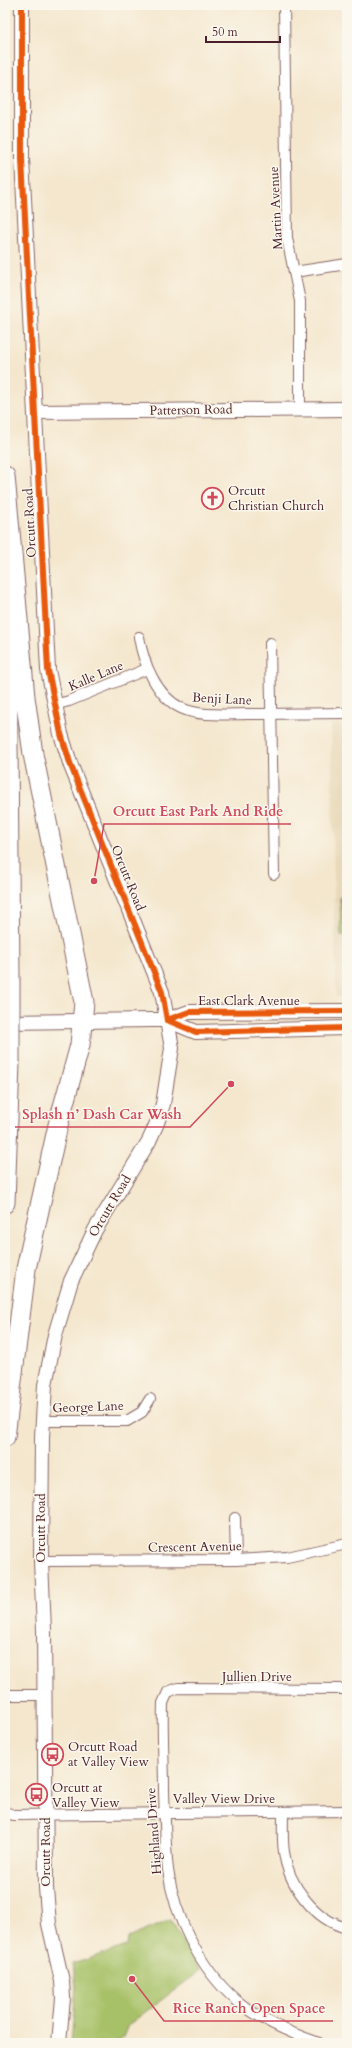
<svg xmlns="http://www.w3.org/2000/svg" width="352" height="2048" viewBox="0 0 352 2048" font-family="Cardo,serif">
	<rect width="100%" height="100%" fill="#fbf7ec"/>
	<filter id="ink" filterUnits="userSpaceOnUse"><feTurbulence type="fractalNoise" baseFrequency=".025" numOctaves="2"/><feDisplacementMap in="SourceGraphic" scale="8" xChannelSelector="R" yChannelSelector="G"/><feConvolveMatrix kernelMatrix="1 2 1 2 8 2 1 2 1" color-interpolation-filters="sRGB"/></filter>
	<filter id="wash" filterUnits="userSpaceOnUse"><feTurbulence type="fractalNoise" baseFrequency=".012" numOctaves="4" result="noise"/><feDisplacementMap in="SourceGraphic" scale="16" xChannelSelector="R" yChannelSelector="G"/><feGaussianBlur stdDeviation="0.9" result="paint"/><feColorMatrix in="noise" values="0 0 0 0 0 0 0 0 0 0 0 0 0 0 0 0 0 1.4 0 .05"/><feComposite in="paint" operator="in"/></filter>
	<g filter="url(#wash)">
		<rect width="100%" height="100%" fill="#f4e7ce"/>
		<polygon fill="#e8d9ba" points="331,724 347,724 347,998 336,997"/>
		<g fill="#a7c167" stroke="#787049">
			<polygon points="340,897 347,897 347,935 341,935"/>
			<polygon points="171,1920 200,1971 128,2025 123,2037 115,2043 71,2043 76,1987 73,1964 127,1946 128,1938"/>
		</g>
	</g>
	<g filter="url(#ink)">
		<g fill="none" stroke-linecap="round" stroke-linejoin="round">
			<defs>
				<g id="street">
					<polyline points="284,5 287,238 300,301 300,409"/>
					<polyline points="294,272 347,264"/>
					<path d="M139 637C143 662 156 696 181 708 200 717 226 714 247 714 280 714 314 713 347 713"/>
					<polyline points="270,643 274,874"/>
					<polyline points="54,705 69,701 147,669"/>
					<polyline points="42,1421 127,1421 142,1412 150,1399"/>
					<polyline points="235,1518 236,1560"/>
					<polyline points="41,1561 236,1560 287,1557 347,1544"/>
					<polyline points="5,1695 45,1695"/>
					<polyline points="5,1812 13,1815 347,1811"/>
					<path d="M283 1812C283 1825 282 1839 284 1852 288 1884 314 1920 347 1928"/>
					<path d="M319 2043C290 2033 260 2020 236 2000 200 1969 174 1916 168 1870 165 1844 165 1817 164 1791 164 1762 162 1732 163 1703L168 1692 178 1688 347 1689"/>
				</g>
				<g id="secondary">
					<polyline points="22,5 22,159 48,670 61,734 71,766 162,992 172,1048 163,1104 157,1123 149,1141 95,1230 71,1281 55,1335 45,1385 42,1437 41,1561 44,1630 46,1888 49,1924 62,1981 63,1998 59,2043"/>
					<polyline points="36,412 347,409"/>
					<polyline points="167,1020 196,1032 347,1028"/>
					<polyline points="5,1022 153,1020 167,1020 189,1012 347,1011"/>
				</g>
				<g id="highway">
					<polyline points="5,476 25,697 33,754 84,1002 80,1045 58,1125 26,1269 5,1437"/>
					<polyline points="7,628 10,979"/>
					<polyline points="5,1203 10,1063"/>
				</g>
			</defs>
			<use href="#street" stroke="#866564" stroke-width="12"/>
			<use href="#secondary" stroke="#866564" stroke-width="16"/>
			<use href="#highway" stroke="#866564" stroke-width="21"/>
			<use href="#street" stroke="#fff" stroke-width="10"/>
			<use href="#secondary" stroke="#fff" stroke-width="14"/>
			<use href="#highway" stroke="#fff" stroke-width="19"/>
			<defs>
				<polyline id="highway-bridge" points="10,1063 10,979"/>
			</defs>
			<use href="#highway-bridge" stroke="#866564" stroke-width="21" stroke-linecap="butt"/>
			<use href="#highway-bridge" stroke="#fff" stroke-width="19"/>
			<defs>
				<g id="cycleway">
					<polyline points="22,5 22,159 48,670 61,734 71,766 162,992 167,1020"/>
					<polyline points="167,1020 196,1032 347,1028"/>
					<polyline points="167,1020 189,1012 347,1011"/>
				</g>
			</defs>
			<use href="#cycleway" stroke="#fbf7ec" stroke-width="8"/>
			<use href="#cycleway" stroke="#e8590c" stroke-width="6"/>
		</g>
	</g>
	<defs>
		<symbol id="church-ring" viewBox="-11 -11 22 22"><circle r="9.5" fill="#fbf7ec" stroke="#d1495b" stroke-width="1.5"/><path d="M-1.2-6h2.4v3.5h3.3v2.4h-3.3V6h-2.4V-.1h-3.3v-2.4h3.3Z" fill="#d1495b"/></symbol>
		<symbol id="bus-ring" viewBox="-11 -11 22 22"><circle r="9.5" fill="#fbf7ec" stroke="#d1495b" stroke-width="1.5"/><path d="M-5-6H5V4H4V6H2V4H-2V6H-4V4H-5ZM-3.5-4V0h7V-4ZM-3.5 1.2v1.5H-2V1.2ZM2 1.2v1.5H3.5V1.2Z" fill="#d1495b"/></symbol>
	</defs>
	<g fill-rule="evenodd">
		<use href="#church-ring" x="200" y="486" width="25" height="25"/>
		<use href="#bus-ring" x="40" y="1742" width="25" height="25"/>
		<use href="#bus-ring" x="24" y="1782" width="25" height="25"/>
	</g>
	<g text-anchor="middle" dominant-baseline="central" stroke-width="3" stroke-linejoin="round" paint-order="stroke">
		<g font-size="13" fill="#4a1f2b" stroke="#fbf7ec">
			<text transform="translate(276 208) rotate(-93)">Martin Avenue</text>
			<text transform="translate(191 410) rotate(-1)">Patterson Road</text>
			<text transform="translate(30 523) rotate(-93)">Orcutt Road</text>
			<text transform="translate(96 676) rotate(-23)">Kalle Lane</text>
			<text transform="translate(222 699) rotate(3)">Benji Lane</text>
			<text transform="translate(128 878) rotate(68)">Orcutt Road</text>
			<text x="249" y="1001">East Clark Avenue</text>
			<text transform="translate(110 1206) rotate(-59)">Orcutt Road</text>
			<text transform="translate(88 1407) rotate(-2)">George Lane</text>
			<text transform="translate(41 1528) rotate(-90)">Orcutt Road</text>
			<text transform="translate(195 1547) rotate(-1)">Crescent Avenue</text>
			<text x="257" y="1677">Jullien Drive</text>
			<text x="224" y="1799">Valley View Drive</text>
			<text transform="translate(154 1831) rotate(-94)">Highland Drive</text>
			<text transform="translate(46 1852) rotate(-90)">Orcutt Road</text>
		</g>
		<g font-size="13" fill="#4a1f2b" stroke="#fbf7ec" text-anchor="start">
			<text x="228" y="491">Orcutt<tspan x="228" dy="15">Christian Church</tspan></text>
			<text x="68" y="1747">Orcutt Road<tspan x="68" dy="15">at Valley View</tspan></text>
			<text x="52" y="1788">Orcutt at<tspan x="52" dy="15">Valley View</tspan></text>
		</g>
	</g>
	<path fill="none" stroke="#d1495b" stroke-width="1.5" d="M94 881L104 824H291M231 1084L190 1127H15M132 1979L164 2021H333"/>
	<g fill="#d1495b" stroke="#fbf7ec" stroke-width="1.5">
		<circle cx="94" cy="881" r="4"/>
		<circle cx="231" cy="1084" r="4"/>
		<circle cx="132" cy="1979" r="4"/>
	</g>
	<g font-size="14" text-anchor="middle" font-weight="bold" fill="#d1495b" stroke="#fbf7ec" stroke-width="3" stroke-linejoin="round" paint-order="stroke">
		<text x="198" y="816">Orcutt East Park And Ride</text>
		<text x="102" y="1119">Splash n’ Dash Car Wash</text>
		<text x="249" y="2013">Rice Ranch Open Space</text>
	</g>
	<rect width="352" height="2048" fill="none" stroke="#fbf7ec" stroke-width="20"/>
	<path d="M206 36v6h74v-6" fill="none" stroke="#4a1f2b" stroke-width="2"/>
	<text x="212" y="36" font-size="12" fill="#4a1f2b" stroke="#fbf7ec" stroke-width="3" paint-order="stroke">50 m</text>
</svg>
